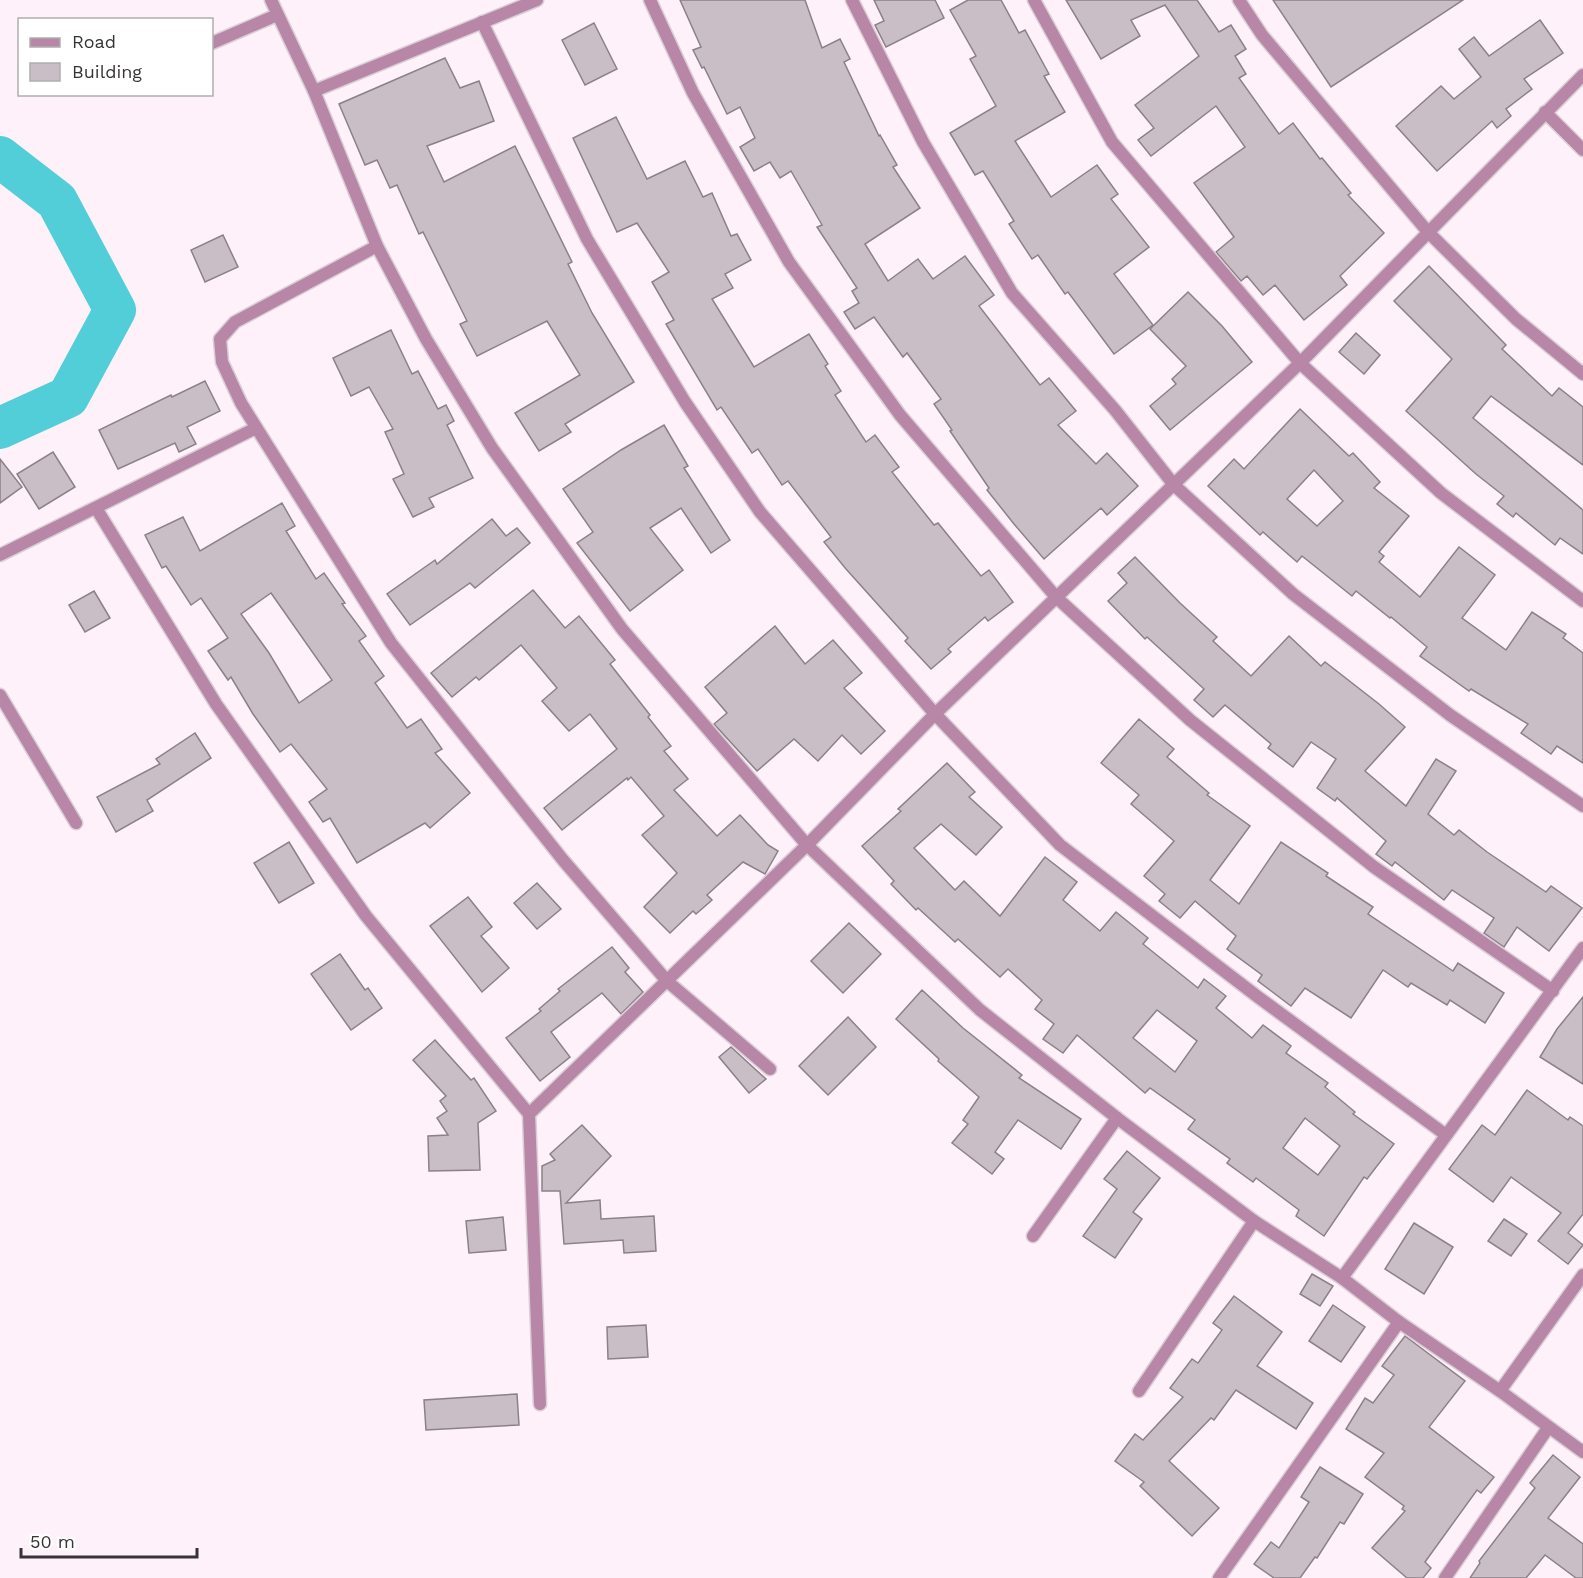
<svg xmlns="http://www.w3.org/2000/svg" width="1583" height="1578" viewBox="0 0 1583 1578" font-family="'Work Sans',sans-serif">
	<rect width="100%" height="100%" fill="#fef1f9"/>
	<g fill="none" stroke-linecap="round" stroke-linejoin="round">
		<polyline stroke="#51ced7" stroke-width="42" points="0,157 57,201 115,310 68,397 0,428"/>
	</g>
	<g fill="#cabec6" stroke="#8c8188" stroke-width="1.5" fill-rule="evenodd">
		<polygon points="680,0 805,0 822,48 840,39 850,59 844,62 879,136 880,135 897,165 893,167 920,208 865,244 888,281 918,259 933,279 965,256 994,295 979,306 1040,385 1049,378 1076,411 1058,425 1096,464 1107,453 1138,486 1107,515 1101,508 1044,559 1014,524 987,490 989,488 950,431 952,430 934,404 941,399 907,353 903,357 874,317 855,329 844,312 859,303 852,291 857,288 817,227 822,225 791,171 780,178 770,162 754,171 740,147 755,138 740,107 727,114 704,67 702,68 693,50 701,47"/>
		<polygon points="874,0 935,0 944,18 886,47 875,25 884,21"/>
		<polygon points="968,0 1001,0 1019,33 1025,30 1049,74 1044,76 1065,112 1015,141 1051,197 1097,165 1118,194 1111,199 1149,247 1114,274 1153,325 1114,354 1068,292 1065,294 1038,255 1032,259 1009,224 1014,221 983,171 975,175 950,133 996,106 970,59 976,56 950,10"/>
		<polygon points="1066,0 1197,0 1219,32 1231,25 1246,49 1235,56 1246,74 1239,78 1279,134 1293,123 1320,159 1322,158 1351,193 1348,195 1384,233 1340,276 1347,285 1304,320 1275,285 1263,295 1247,276 1241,281 1216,252 1234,237 1194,183 1245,147 1216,106 1151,156 1138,140 1154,128 1135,105 1199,56 1165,5 1131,20 1140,36 1101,59"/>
		<polygon points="1273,0 1463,0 1331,87"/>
		<polygon points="1540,20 1563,53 1524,79 1532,89 1506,109 1511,116 1497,128 1492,121 1437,171 1396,126 1441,86 1454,99 1481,77 1459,49 1474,37 1489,56"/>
		<polygon points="594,23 617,69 585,85 562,40"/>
		<polygon points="445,58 460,88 479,81 494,121 427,146 444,182 515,146 572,262 568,264 592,313 634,382 565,424 571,432 539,451 515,413 580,375 547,321 477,356 460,324 467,321 423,232 419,234 397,185 390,188 377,160 365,165 339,104"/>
		<polygon points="616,117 647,179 685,161 703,197 712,193 731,236 737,234 751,260 725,274 733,288 712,299 754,367 809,334 828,364 825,366 841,391 835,395 866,442 875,435 899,467 892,472 934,525 938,523 981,576 989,570 1013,602 988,621 985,617 948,649 951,652 931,669 905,641 908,638 846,569 824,542 831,537 788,481 782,485 758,449 752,453 721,407 717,410 666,324 674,320 652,282 669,272 637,223 617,232 573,138"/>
		<polygon points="223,235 238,267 205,282 191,250"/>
		<polygon points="1429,266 1506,345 1502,349 1552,396 1559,388 1583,407 1583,465 1491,396 1473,418 1583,510 1583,554 1560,538 1555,545 1516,513 1513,517 1497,504 1504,496 1476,474 1406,411 1452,359 1394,301"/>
		<polygon points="1188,292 1222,326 1252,362 1170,430 1150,406 1176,384 1172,379 1186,366 1150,329"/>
		<polygon points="391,330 412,374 418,371 438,409 446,405 454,421 447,425 473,478 429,498 434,507 413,517 393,479 404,474 385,432 393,429 369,387 351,396 333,358"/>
		<polygon points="1356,333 1380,355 1364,374 1339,352"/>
		<polygon points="205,381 220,411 187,427 196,444 179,452 175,443 118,469 99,430 171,395 172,397"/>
		<path d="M1300 409 1349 456 1353 453 1380 482 1374 488 1409 516 1379 552 1384 556 1379 562 1420 597 1459 547 1495 575 1462 618 1506 650 1532 612 1566 634 1563 638 1583 653V763L1557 746 1551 754 1521 733 1528 724 1471 689 1469 691 1420 656 1427 647 1391 617 1390 618 1356 591 1352 596 1302 556 1297 562 1263 532 1260 535 1208 486 1234 459 1244 469ZM1314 470 1343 501 1317 526 1287 499Z"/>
		<polygon points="664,425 688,466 684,468 730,540 711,553 681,508 650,528 683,570 630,611 577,543 593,532 563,489 621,450"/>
		<polygon points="53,452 75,487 39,509 17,474"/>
		<polygon points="0,459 22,487 0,503"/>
		<path d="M282 503 295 526 286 531 316 579 324 573 345 603 342 604 366 636 359 641 384 676 375 683 407 728 421 719 442 749 435 753 470 793 430 828 425 823 357 863 330 818 323 822 309 802 327 789 291 744 280 752 253 714 231 677 228 680 208 651 228 638 201 598 191 605 166 566 162 568 145 535 183 517 200 551ZM271 593 332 680 299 703 269 653 241 614Z"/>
		<polygon points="492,519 506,536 517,528 530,543 475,588 470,583 410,625 387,594 435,560 437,564"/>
		<polygon points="1135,557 1180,603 1217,637 1213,641 1251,676 1289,636 1321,666 1325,662 1379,704 1405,727 1365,771 1406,806 1436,759 1456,771 1428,814 1454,835 1459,830 1487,852 1546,892 1551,886 1582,908 1549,951 1517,927 1504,947 1484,933 1494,918 1452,890 1444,900 1395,862 1392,866 1376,854 1386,841 1337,798 1335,801 1317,788 1336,759 1311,742 1293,767 1268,748 1271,744 1225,705 1213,717 1194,700 1204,689 1147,637 1145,639 1108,601 1127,583 1118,573"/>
		<polygon points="533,590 565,628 579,616 615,660 610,664 650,715 648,717 671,746 664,751 688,779 674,790 717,836 740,815 768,845 778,851 765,874 743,862 707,895 712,900 696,914 693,911 670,933 644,907 677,873 642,835 664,816 631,777 628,780 627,778 562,830 544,808 617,749 590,714 569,731 542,701 557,688 521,645 479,680 476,677 452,697 431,673"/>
		<polygon points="94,591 110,618 85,632 69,605"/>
		<polygon points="775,626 805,664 833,640 862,673 844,688 885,731 861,754 842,735 818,761 794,739 757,771 714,724 727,713 705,687"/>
		<polygon points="1139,719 1174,749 1167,757 1209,793 1207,795 1250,826 1210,880 1239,904 1281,842 1328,873 1326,876 1373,907 1368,914 1453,971 1458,963 1504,993 1485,1023 1450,1000 1447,1005 1411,983 1408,987 1383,970 1351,1018 1305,988 1291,1006 1258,981 1262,975 1227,949 1236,936 1195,901 1180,918 1159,901 1165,894 1144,876 1174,841 1131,804 1139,795 1101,763"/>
		<polygon points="195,733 211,758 147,800 153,811 116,832 97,797 160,764 156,759"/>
		<path d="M947 763 975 792 969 797 1002 827 976 855 941 824 914 848 955 890 964 881 1000 916 1045 857 1077 882 1063 900 1100 931 1116 912 1148 938 1143 944 1198 988 1204 979 1226 996 1216 1008 1252 1038 1263 1025 1291 1046 1286 1053 1328 1083 1325 1087 1355 1112 1353 1114 1394 1144 1367 1179 1364 1177 1324 1236 1296 1216 1299 1210 1256 1178 1253 1182 1227 1163 1230 1159 1188 1129 1195 1120 1150 1088 1145 1093 1077 1035 1063 1053 1043 1039 1054 1024 1035 1009 1042 1000 1008 969 1000 977 958 939 955 942 918 908 916 910 891 884 894 881 862 846 901 811 898 809ZM1157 1010 1197 1041 1175 1072 1133 1038ZM1305 1118 1340 1146 1318 1175 1283 1148Z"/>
		<polygon points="289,842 314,883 279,903 254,863"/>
		<polygon points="537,883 561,909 537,929 514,903"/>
		<polygon points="468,897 492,927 481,936 509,968 482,992 430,926"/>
		<polygon points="849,923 881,954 843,993 811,961"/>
		<polygon points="612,947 629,968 625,972 643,992 621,1014 602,993 551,1032 570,1057 540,1081 506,1038 541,1011 539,1009 560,991 558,989"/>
		<polygon points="340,954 365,990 368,988 382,1008 351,1030 311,974"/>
		<polygon points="922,990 963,1028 1022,1075 1019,1078 1081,1119 1061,1149 1018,1120 995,1152 1004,1159 992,1174 952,1143 968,1124 963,1120 979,1097 938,1061 939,1059 896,1019"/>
		<polygon points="1583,997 1583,1084 1540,1057 1557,1029"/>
		<polygon points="848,1017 876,1047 828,1095 799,1066"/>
		<polygon points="435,1040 471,1080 474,1078 496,1111 478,1123 480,1170 429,1171 428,1136 448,1135 437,1118 447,1111 440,1101 446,1096 413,1060"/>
		<polygon points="731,1047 766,1079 749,1093 719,1057"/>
		<polygon points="1527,1090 1568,1120 1570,1117 1583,1126 1583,1214 1568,1233 1583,1245 1568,1264 1538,1241 1561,1213 1511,1177 1493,1202 1449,1169 1482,1125 1495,1135"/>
		<polygon points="582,1125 611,1156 566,1203 600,1200 601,1219 654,1216 656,1251 624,1253 623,1240 564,1244 560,1191 542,1191 542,1166 555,1160 550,1154"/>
		<polygon points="1127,1151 1160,1178 1133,1212 1142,1219 1115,1258 1083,1236 1117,1189 1104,1179"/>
		<polygon points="503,1217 506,1250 469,1253 466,1221"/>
		<polygon points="1504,1219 1527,1234 1511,1256 1488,1241"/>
		<polygon points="1414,1223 1453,1247 1424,1294 1385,1269"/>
		<polygon points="1312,1274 1333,1286 1320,1306 1300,1294"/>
		<polygon points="1234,1296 1282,1332 1257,1366 1313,1403 1296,1429 1236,1390 1214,1420 1211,1418 1169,1461 1219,1508 1192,1536 1140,1486 1144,1482 1115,1461 1135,1434 1143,1440 1183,1397 1170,1388 1192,1359 1198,1363 1222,1330 1213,1323"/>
		<polygon points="1333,1305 1365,1327 1341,1362 1309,1341"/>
		<polygon points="646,1325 648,1357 608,1359 607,1327"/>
		<polygon points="1405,1336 1465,1381 1429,1427 1494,1477 1481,1493 1477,1490 1425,1562 1431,1568 1423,1578 1407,1578 1372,1548 1405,1511 1402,1509 1404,1506 1365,1477 1384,1453 1346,1429 1365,1398 1373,1403 1394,1375 1382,1366"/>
		<polygon points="517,1394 519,1425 426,1430 424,1400"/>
		<polygon points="1553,1455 1580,1477 1548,1518 1583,1544 1583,1578 1576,1578 1545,1555 1526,1578 1470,1578 1480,1563 1479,1561 1535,1488 1530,1483"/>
		<polygon points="1320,1467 1363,1494 1344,1524 1340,1522 1317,1558 1315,1557 1300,1578 1274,1578 1254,1564 1271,1542 1279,1548 1309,1502 1301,1497"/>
	</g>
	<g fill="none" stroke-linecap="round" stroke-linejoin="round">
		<defs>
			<g id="street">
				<polyline points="271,0 314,91 377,246 426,339 492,448 622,629 807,845 980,1010 1117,1118 1254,1221 1342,1278 1399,1322 1500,1391 1583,1452"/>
				<polyline points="650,0 693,93 789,262 900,415 1056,597 1190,720 1374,867 1553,991"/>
				<polyline points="852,0 923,142 1012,293 1115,410 1174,485 1293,594 1450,715 1583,806"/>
				<polyline points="1034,0 1112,142 1300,363 1441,493 1583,601"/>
				<polyline points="1239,0 1262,35 1428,232 1516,319 1583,374"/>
				<polyline points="482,22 587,239 685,402 760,512 935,714 1060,845 1258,997 1446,1135"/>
				<polyline points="212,43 277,15"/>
				<polyline points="314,91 537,0"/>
				<polyline points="1545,112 1583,150"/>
				<polyline points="377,246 235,322 220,339 222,362 241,403 391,643 563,860 667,981 770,1069"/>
				<polyline points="96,508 216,704 366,916 529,1114"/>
				<polyline points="0,555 256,428"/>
				<polyline points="0,695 76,823"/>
				<polyline points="1033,1236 1117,1118"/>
				<polyline points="1342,1278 1583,948"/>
				<polyline points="1139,1391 1254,1221"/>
				<polyline points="1500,1391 1583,1275"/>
				<polyline points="540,1404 529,1114 807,845 935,714 1300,363 1583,75"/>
				<polyline points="1219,1578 1399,1322"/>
				<polyline points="1445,1578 1548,1428"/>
			</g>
		</defs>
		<use href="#street" stroke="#dacfd6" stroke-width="15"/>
		<use href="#street" stroke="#b886a7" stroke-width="12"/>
	</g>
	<rect x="18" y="18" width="195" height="78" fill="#ffffff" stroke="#afaeaf" stroke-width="1.5"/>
	<rect x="30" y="38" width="30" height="9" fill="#b886a7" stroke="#afaeaf" stroke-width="1.5"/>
	<text x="72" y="48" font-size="18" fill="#383436">Road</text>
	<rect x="30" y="63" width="30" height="18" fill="#cabec6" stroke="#afaeaf" stroke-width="1.5"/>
	<text x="72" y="78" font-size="18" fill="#383436">Building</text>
	<path d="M21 1548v9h176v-9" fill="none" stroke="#383436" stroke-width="3"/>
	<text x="30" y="1548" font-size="18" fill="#383436" stroke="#ffffff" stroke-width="4.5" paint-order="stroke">50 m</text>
</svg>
